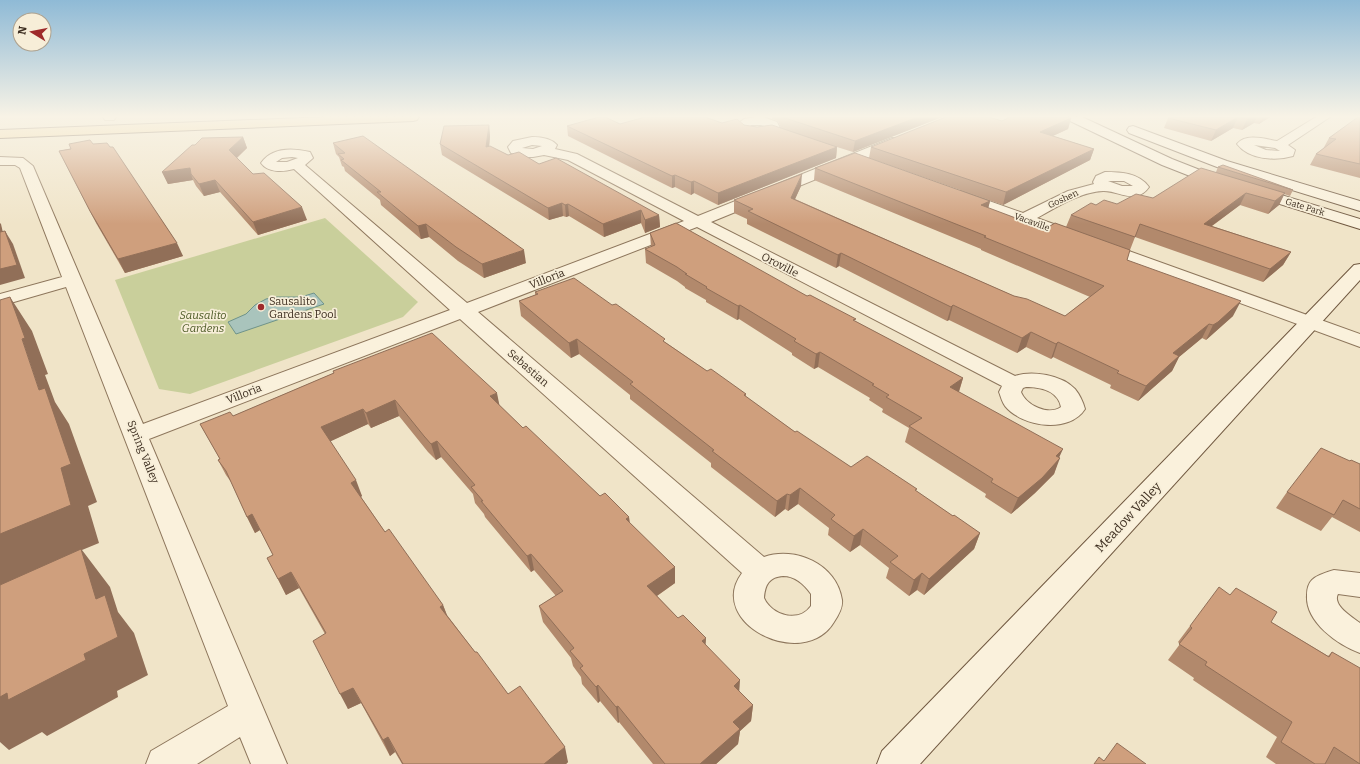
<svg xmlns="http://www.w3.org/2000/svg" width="1360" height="764" viewBox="0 0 1360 764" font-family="Bitter,serif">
	<rect width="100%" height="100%" fill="#f0e4c8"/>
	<polygon fill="#c9cf9b" points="325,218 418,302 403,317 190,394 159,389 115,280"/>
	<polygon fill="#a9c4bc" stroke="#6f938a" points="314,293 324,304 236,334 228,322 246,314 255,305 266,299 276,297 301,297"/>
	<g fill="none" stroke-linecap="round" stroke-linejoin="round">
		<defs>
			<g id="street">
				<polygon points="103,117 116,117 114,120 105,120"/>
				<path d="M755 117H763L777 122 780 128C771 141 743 138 735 126L744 119ZM751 125H761L767 127 757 129 749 127Z"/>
				<path d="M1316 117H1330L1288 145 1295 150 1293 156C1276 161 1249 160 1237 144 1246 133 1265 139 1277 141ZM1254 145 1275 148 1280 151 1266 150Z"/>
				<path d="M532 137C540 137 551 138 557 145L555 149 577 154 698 216 892 138H902L903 141 902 144 711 222 1015 376C1032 370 1062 375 1075 389 1080 395 1083 402 1085 409 1069 434 1022 427 1005 406 1002 402 1001 397 999 392L1002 386 697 227 478 312 764 557C795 546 837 564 842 600 843 608 838 616 834 622 804 672 705 623 742 573L460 319 149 439 287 764H251L240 737 197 764H146L151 751 228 706 66 287 0 306V294L62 277 20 168 15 165H0V157L23 158 33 166 143 424 450 310 294 169C283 172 268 173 261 163 272 147 293 148 310 152L313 158 305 165 467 303 684 221 568 160 544 155 533 157H525L511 153 508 147 513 141ZM532 145 542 146 533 149 522 148ZM292 157 298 158 287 162H276L282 158ZM1026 387C1041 387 1058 391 1061 407 1048 416 1026 405 1021 392L1023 388ZM783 576C795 576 804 584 811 594V606C799 623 772 616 764 598 765 585 769 577 783 576Z"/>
				<path d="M1105 172C1121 172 1139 173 1149 187 1136 206 1118 190 1103 191 1080 192 1057 207 1037 218L1360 334V347L956 199 953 196 956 193 961 191 1023 213 1068 191 1094 184 1093 182 1096 176ZM1108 181H1124L1133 186H1122Z"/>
				<path d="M1334 570 1360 573V597L1338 594C1332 605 1352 617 1360 623V653C1338 645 1305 622 1307 595 1307 590 1308 584 1312 580 1317 575 1327 572 1334 570Z"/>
			</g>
			<g id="secondary">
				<polygon points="1066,117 1082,117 1172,159 1200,170 1360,219 1360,229 1190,176 1162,165 1068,120"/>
				<polygon points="1133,126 1227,161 1360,201 1360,211 1217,167 1129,133 1127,130 1129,127"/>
				<polygon points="1360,264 1360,280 920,764 877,764 882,751 1354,265"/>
			</g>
			<polygon id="primary" points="327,117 419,117 417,120 413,121 0,138 0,130"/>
		</defs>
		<use href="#street" stroke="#8d765c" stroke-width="2"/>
		<use href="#secondary" stroke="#6f573f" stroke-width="2"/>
		<use href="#primary" stroke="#5b4430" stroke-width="2"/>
		<use href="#street" fill="#faf1dc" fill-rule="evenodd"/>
		<use href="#secondary" fill="#faf1dc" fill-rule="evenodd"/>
		<use href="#primary" fill="#f3d9a0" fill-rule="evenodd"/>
	</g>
	<g fill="#b2896c">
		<polygon points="772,117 942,117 853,152 837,147 836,158 718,205 694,193 691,195 675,187 672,188 568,136 567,126 620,124 722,123 744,125 757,127 781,128 778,121 772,119"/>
		<polygon points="1170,117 1270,117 1259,124 1254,123 1242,130 1233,128 1211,141 1164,128 1168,118"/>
		<polygon points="1360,117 1360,178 1310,165 1316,154 1323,149 1329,138"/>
		<polygon points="1071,118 1068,129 1053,136 1094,149 1090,160 1003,205 869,158 871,147"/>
		<polygon points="489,125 490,136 489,147 508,155 539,164 659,215 660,227 645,233 641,223 604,237 569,216 566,217 563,216 549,220 442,155 440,144"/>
		<polygon points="243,137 247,148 237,158 253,174 307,220 258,235 220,192 204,196 196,186 193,180 168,184 162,172"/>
		<polygon points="333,143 526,263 484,278 458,261 429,237 421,239 381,205 380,200 345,171 344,167 342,166 339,157 336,154"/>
		<polygon points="93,144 183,256 125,273 96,223 59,151"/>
		<polygon points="1218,167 1293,190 1290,196 1284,194 1279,205 1268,214 1240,205 1212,226 1291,252 1283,265 1263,282 1135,237 1130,250 1127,260 1233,316 1206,340 1202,338 1179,357 1172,371 1138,401 1110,388 1111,385 1053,357 1051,359 1026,347 1017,353 949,320 947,321 839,266 836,268 747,224 747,219 734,213 734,200 801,186 795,199 1014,296 1065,316 1090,297 981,250 981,249 814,180 815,168 990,201 988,208 1045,229 1066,227 1071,215 1096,205 1117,204 1153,198 1216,172"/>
		<polygon points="650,233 807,296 963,378 959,392 1059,458 1054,474 1035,493 1011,514 985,497 986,494 905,442 909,428 882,412 883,409 869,400 870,398 818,367 814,369 792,355 792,353 739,319 737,320 706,302 706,300 685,288 685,287 677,281 646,263 645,249 651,247"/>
		<polygon points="535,292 665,342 707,371 746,394 746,397 795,432 851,467 916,491 953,516 980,533 974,549 924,595 917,590 909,596 886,578 889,568 860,545 850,552 828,535 829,528 798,504 788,511 785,509 775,517 711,467 711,463 630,399 630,395 579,354 571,358 521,316 519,301 535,295"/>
		<polygon points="333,371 499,405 523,428 600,496 629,517 630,523 675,567 675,583 657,596 678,618 706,638 705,644 739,691 753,705 751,721 740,731 738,744 716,764 653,764 619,722 618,723 600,701 598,703 582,684 581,677 573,666 571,658 543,622 539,606 556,596 534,570 531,572 485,517 484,514 475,503 473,494 441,457 436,460 428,452 399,416 371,428 368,424 330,441 362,496 361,497 385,532 443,605 447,615 475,652 508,694 568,762 566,764 402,764 395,752 390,756 361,703 348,709 325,634 299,588 286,595 267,558 273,555 260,530 255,533 247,517 231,482 226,475 218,460 220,459 200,424 233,416 334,373"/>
		<polygon points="1350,461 1360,464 1360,532 1332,517 1321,531 1276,508 1287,492"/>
		<polygon points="1271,622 1328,656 1332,652 1360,764 1276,764 1266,757 1277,737 1193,680 1194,678 1168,660 1180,644 1178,642 1190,626"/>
	</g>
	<g fill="#916f58">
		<polygon points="918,117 942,117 853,152 855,141"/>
		<polygon points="1238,117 1233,128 1211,141 1216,130"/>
		<polygon points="1251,117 1257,117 1254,123 1242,130 1247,119"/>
		<polygon points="1263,117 1270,117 1259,124"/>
		<polygon points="1071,118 1068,129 1037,143 1040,132"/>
		<polygon points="489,125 490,136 488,159 486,147"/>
		<polygon points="243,137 247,148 233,161 229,150"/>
		<polygon points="837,147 836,158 718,205 718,193"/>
		<polygon points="1094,149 1090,160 1003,205 1006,192"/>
		<polygon points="190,168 191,174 193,180 168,184 162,172"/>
		<polygon points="802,174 801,186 790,210 791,198"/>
		<polygon points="675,175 675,187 672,188 672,176"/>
		<polygon points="215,180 220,192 204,196 199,184"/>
		<polygon points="694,181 694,193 691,195 691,182"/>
		<polygon points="1246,193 1240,205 1198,236 1204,224"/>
		<polygon points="1285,193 1279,205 1268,214 1275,201"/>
		<polygon points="990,201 987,213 981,205"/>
		<polygon points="562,203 563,216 549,220 548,208"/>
		<polygon points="568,204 569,216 566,217 565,205"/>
		<polygon points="302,207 307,220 258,235 253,222"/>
		<polygon points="641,210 641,223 604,237 603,224"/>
		<polygon points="659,215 660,227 645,233 645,220"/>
		<polygon points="0,223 1,224 6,246 0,237"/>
		<polygon points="426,224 429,237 421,239 418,226"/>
		<polygon points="5,231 13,244 25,278 0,285 0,269"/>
		<polygon points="177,243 183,256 125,273 118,259"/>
		<polygon points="524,250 526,263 484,278 482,264"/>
		<polygon points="1291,252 1283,265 1263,282 1270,269"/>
		<polygon points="841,253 839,266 836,268 838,255"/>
		<polygon points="10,297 32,331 48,374 45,375 55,402 69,424 97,502 88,506 99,543 82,550 110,587 118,612 134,633 148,675 117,691 118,697 47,736 42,732 9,750 0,742 0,534 39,390 22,339"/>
		<polygon points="1241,301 1233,316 1206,340 1213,325"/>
		<polygon points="740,305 739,319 737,320 738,306"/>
		<polygon points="953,305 949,320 947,321 951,307"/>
		<polygon points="1209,324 1202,338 1179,357 1172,371 1138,401 1146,386 1173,353"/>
		<polygon points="1031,332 1026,347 1017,353 1022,338"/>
		<polygon points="577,339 579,354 571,358 569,343"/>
		<polygon points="1058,342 1053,357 1051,359 1056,344"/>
		<polygon points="820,352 818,367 814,369 816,354"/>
		<polygon points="963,378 958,394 950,387"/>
		<polygon points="497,393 500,408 490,396"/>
		<polygon points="395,400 399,416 371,428 366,413"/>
		<polygon points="363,409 368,424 327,443 321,427"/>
		<polygon points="437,441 441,457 436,460 431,444"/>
		<polygon points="1063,449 1058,460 1060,458 1054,474 1035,493 1011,514 1018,498 1056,456"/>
		<polygon points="356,480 362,496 357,499 351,483"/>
		<polygon points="800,488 798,504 788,511 790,495"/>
		<polygon points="787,494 785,509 775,517 777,501"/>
		<polygon points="252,514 260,530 255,533 247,517"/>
		<polygon points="629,517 630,533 626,519"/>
		<polygon points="863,529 860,545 850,552 854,536"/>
		<polygon points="980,533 974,549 924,595 929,579"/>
		<polygon points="531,554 534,570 531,572 527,556"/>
		<polygon points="675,567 675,583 648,602 647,586"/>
		<polygon points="291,572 299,588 286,595 278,579"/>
		<polygon points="922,573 917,590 909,596 914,580"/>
		<polygon points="443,605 449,621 440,607"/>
		<polygon points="706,638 705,654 702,641"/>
		<polygon points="740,680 739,695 734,686"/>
		<polygon points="598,685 600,701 598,703 596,687"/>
		<polygon points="353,688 361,703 348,709 340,694"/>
		<polygon points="753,705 751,721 740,731 738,744 716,764 700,764 733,722"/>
		<polygon points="618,706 619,722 618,723 616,707"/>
		<polygon points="388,737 395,752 390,756 383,740"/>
		<polygon points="565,747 568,762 566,764 544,764"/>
	</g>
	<g fill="#cf9f7d" stroke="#916f58">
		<polygon points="599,117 605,117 620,124 645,117 705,117 722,123 737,119 744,125 757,127 772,125 837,147 718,193 694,181 691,182 675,175 672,176 567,126"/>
		<polygon points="782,117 918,117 855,141"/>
		<polygon points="946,117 989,117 1002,121 1010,117 1066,117 1071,118 1040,132 1094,149 1006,192 871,147"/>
		<polygon points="1170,117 1251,117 1247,119 1238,117 1216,130 1168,118"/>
		<polygon points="1358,117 1360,117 1360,164 1316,154 1336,139 1329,138"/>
		<polygon points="489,125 486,147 490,146 508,155 519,152 539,164 556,158 659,215 645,220 641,210 603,224 568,204 565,205 562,203 548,208 440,144 444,126"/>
		<polygon points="363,136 524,250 482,264 456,247 426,224 418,226 377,192 381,192 341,160 344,159 338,154 345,153 333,143"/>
		<polygon points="243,137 229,150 253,174 264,173 302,207 253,222 215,180 199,184 191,174 190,168 162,172 192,145 195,145 202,138"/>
		<polygon points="90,140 93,144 107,143 110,147 113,147 177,243 118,259 90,211 59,151 71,149 69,144"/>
		<polygon points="855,153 990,201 981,205 1045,229 1055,223 1130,250 1127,260 1241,301 1218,322 1213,325 1209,324 1173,353 1179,356 1146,386 1117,373 1119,371 1058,342 1056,344 1031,332 1022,338 953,305 951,307 841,253 838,255 748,211 753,209 734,200 802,174 791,198 1014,296 1027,299 1065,316 1104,286 984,237 986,236 815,168"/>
		<polygon points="1223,165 1293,190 1218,167"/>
		<polygon points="1201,168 1285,193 1275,201 1246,193 1204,224 1291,252 1270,269 1140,224 1135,237 1071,215 1091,203 1096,205 1104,200 1117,204 1136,194 1153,198"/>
		<polygon points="676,223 807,296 810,295 856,319 853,320 963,378 950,387 1063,449 1056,456 1060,458 1042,478 1018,498 991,482 993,479 909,426 922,418 886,397 889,395 872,385 874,384 820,352 816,354 794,341 796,339 740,305 738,306 706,288 707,287 685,274 687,274 677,267 645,249 655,245 650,233"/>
		<polygon points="5,231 17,265 0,269 0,232"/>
		<polygon points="574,278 612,305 616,304 665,339 663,341 707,371 711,369 746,394 744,395 795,432 797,431 851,467 867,456 917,489 915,490 953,516 954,515 980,533 929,579 922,573 914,580 890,562 898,556 863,529 854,536 831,519 835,515 800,488 790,495 787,494 777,501 712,451 714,450 630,384 633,382 577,339 569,343 519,301 538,294 535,292"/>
		<polygon points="10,297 25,338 22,339 39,390 45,388 71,464 61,468 71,505 0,534 0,300"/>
		<polygon points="432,333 497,393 490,396 523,428 526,426 600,496 605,493 629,517 626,519 675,567 647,586 678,618 683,615 706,638 702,641 740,680 734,686 753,705 733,722 740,729 700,764 665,764 618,706 616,707 598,685 596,687 580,668 583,666 570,651 574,648 539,606 563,591 531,554 527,556 481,501 483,501 471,487 475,485 437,441 431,444 424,436 395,400 366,413 363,409 321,427 356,480 351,483 385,532 389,529 443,605 440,607 475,652 477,652 508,694 520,686 565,747 544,764 403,764 388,737 383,740 353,688 340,694 313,641 326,633 291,572 278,579 267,558 273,555 252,514 247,517 226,471 218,460 220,459 200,424 230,412 233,416 334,373 333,371"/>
		<polygon points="1321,448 1350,461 1351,460 1360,464 1360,509 1343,500 1334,515 1287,492"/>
		<polygon points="81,549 96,599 105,595 118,637 84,654 86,660 8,700 7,693 0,697 0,585"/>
		<polygon points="1219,587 1230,595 1236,588 1277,612 1271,622 1329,657 1332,652 1360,668 1360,764 1334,747 1325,764 1315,764 1281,742 1292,722 1205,665 1207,662 1179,644 1192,628 1190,626"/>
		<polygon points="1117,743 1146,764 1094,764 1099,757 1104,761"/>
	</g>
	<linearGradient id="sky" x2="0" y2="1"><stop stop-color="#8fbad6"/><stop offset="0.52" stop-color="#f8f3e6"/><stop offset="1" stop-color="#f8f3e6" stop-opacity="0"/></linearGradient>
	<rect width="1360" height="224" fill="url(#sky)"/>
	<circle fill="#9e2a2b" stroke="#f7eed8" stroke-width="1.5" cx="261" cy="307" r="4"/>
	<g text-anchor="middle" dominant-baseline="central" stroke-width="3.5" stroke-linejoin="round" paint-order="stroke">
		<g font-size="9" fill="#3d2e20" stroke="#f7eed8">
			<text transform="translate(1063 199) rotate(-25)">Goshen</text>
			<text transform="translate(1305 207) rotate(17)">Gate Park</text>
			<text transform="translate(1032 222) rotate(20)">Vacaville</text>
		</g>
		<g font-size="11" fill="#3d2e20" stroke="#f7eed8">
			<text transform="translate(780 265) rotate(27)">Oroville</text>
			<text transform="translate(547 279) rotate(-21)">Villoria</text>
			<text transform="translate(528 368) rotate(41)">Sebastian</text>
			<text transform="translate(244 394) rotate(-21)">Villoria</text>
			<text transform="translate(143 452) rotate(68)">Spring Valley</text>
		</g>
		<g font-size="11" fill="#3d2e20" stroke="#f7eed8" text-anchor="start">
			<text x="269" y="301">Sausalito<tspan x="269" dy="13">Gardens Pool</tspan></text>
		</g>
		<g font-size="11" font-style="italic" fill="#4d5a26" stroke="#f7eed8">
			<text x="203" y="315">Sausalito<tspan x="203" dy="13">Gardens</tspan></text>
		</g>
		<g font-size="13" fill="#3d2e20" stroke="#f7eed8">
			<text transform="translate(1128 517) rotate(-47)">Meadow Valley</text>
		</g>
	</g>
	<g transform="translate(32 32) rotate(280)"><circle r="19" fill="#f7eed8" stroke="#ada18e"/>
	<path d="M0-3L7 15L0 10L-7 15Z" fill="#9e2a2b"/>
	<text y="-6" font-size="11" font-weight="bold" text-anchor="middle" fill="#3d2e20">N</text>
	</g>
</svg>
